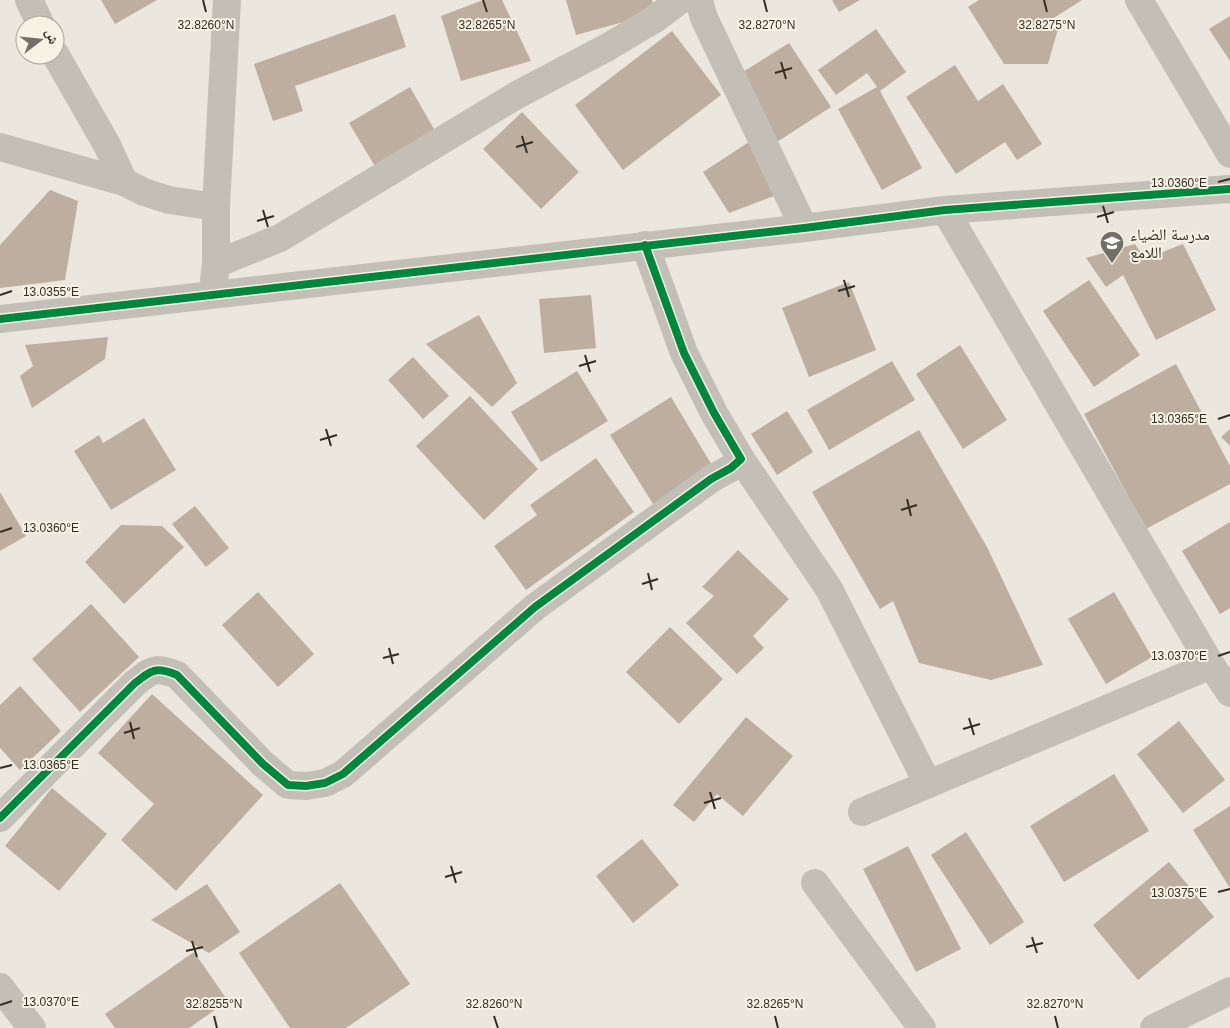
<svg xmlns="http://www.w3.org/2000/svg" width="1230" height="1028" viewBox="0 0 1230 1028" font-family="Helvetica,'Noto Naskh Arabic',sans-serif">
	<rect width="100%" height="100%" fill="#ebe7de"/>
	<g fill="#bdaea0">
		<polygon points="101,0 157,0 115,24"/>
		<polygon points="483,0 502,0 531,61 461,81 441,16"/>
		<polygon points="566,0 652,0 656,13 576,35"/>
		<polygon points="832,0 860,0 839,12"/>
		<polygon points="979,0 1082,0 1052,19 1058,29 1048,64 1004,64 968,7"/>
		<polygon points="395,14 406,47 295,86 303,111 273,121 254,64"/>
		<polygon points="1230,16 1230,61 1209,29"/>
		<polygon points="876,29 906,72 880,91 922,168 882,190 838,109 877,87 867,73 836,95 818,70"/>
		<polygon points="672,31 721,95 623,170 575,105"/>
		<polygon points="789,43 831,107 777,142 735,77"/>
		<polygon points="955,65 978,101 1003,84 1042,144 1017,160 1005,142 956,174 906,97"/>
		<polygon points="410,87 439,138 379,173 349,123"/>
		<polygon points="522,112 579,172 541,209 483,149"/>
		<polygon points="752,140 782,193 729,213 703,172"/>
		<polygon points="50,190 78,201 65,280 0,288 0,245"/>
		<polygon points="1135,244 1145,259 1183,244 1216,310 1156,340 1123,275 1106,287 1086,258"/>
		<polygon points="1089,280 1140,355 1094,387 1043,311"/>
		<polygon points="849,282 876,350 809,377 782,308"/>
		<polygon points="591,295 596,348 544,353 539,299"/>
		<polygon points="479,315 517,383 492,407 426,344"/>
		<polygon points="108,337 105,359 32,408 20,376 33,366 25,345"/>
		<polygon points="960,345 1007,420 963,449 916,374"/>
		<polygon points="413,357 449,396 423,419 388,380"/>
		<polygon points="892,361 915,400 829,450 807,410"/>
		<polygon points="1176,364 1230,466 1230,484 1146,529 1084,414"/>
		<polygon points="577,371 608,421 541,462 511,412"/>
		<polygon points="470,396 538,469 484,520 416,446"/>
		<polygon points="671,397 713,467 653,504 610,435"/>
		<polygon points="787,411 813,452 777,475 751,434"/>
		<polygon points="144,418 176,470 111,510 74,451 99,435 103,443"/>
		<polygon points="1230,429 1230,446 1221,437"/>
		<polygon points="919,430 987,547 1043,665 991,680 919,663 893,601 880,609 812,492"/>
		<polygon points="596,458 634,512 526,590 494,546 537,515 530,505"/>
		<polygon points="0,492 26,536 0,551"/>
		<polygon points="195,506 229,548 206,567 172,524"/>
		<polygon points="1230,522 1230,608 1220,614 1182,551"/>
		<polygon points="121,525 162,526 184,547 124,604 85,562"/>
		<polygon points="738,550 789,599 753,636 764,648 737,674 686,623 714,596 702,587"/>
		<polygon points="258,592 314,654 278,687 222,625"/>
		<polygon points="1114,592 1152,657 1106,684 1068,619"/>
		<polygon points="91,604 139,657 80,712 32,659"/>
		<polygon points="670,627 723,679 679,724 626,672"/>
		<polygon points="20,686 61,731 20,770 0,748 0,705"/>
		<polygon points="152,694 263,795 176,891 121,840 154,804 98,753"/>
		<polygon points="746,717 793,756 743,816 717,794 694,822 673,805"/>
		<polygon points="1179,721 1225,780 1183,813 1137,754"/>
		<polygon points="1114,774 1149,831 1064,882 1030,826"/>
		<polygon points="52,788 107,834 59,891 5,846"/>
		<polygon points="1230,806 1230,888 1193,830"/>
		<polygon points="966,832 1024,922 990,945 931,855"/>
		<polygon points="642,839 679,885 633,923 596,876"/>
		<polygon points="908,846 961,949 916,972 863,869"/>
		<polygon points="1169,862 1214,917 1138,980 1093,925"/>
		<polygon points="340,883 410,984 346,1028 290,1028 239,953"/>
		<polygon points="207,884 240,932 209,953 151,920"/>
		<polygon points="194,952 228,1001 189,1028 115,1028 105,1014"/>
	</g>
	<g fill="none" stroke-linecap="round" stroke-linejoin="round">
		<g stroke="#c3bfb7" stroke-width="28">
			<polyline points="29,0 41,25"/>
			<polyline points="696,0 699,1 704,18 804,228"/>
			<polyline points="1139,0 1230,154"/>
			<polyline points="55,54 107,145 124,182 144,192 169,200 216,207"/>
			<polyline points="0,147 124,182"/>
			<polyline points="945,210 1211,665 1230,693"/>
			<polyline points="216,264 280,238 517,95 606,48 655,19 680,0"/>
			<polyline points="214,280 216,264 216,207 227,0"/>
			<polyline points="0,319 804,228 945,210 1230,189"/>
			<polyline points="741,459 829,589 928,784"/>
			<polyline points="862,812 1211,665"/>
			<path d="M0 818 134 684C151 670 155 666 177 675L263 764 288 785 306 786 325 783 343 774 535 607 711 479 731 468 741 459 714 413 684 353 645 245"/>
			<polyline points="815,883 922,1028"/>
			<polyline points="0,987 32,1028"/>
			<polyline points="1154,1028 1230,991"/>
		</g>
		<defs>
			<g id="cycleway">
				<polyline points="0,319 804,228 945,210 1230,189"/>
				<path d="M0 818 134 684C151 670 155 666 177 675L263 764 288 785 306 786 325 783 343 774 535 607 711 479 731 468 741 459 714 413 684 353 645 245"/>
			</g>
		</defs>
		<use href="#cycleway" stroke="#f8f2e4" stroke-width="11"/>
		<use href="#cycleway" stroke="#00873e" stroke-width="8"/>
	</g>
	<path fill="none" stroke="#332d26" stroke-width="2" d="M203 0 206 12M483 0 487 12M764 0 767 12M1044 0 1047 12M781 62 786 79M775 73 792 68M522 136 527 153M516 147 533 142M1218 182 1230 179M1103 206 1108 223M263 210 268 227M1097 217 1114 212M257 221 274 216M844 280 849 297M838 291 855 286M0 295 12 291M585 355 590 372M579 366 596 361M1218 419 1230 415M326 429 331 446M320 440 337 435M907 499 911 516M901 510 917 505M0 532 12 528M648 573 652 590M642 584 658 579M389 648 393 664M1218 656 1230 652M383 658 399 654M969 718 974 735M130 722 134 739M963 729 980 724M124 733 140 728M0 768 12 765M710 792 715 809M704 803 721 798M451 866 456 883M445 877 462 872M1218 892 1230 889M1032 937 1037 953M192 941 197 957M1026 947 1043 943M186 951 203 947M0 1005 12 1001M214 1016 217 1028M494 1016 498 1028M775 1016 778 1028M1055 1016 1058 1028"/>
	<defs>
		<symbol id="school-pin" viewBox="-11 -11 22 30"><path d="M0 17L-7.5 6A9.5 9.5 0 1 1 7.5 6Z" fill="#736e66" stroke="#f8f2e4"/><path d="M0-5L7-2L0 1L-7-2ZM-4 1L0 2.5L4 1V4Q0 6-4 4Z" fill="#fff"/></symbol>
	</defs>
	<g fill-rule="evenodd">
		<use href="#school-pin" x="1098" y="229" width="28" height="38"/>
	</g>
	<g text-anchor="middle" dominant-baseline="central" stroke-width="4" stroke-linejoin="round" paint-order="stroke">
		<g font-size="16" fill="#332d26" stroke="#f8f2e4" text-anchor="start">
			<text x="1130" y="234">مدرسة الضياء<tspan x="1130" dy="18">اللامع</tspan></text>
		</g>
	</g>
	<g font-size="12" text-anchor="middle" fill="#332d26" stroke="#f8f2e4" stroke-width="4" stroke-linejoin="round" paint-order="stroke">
		<text x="206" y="29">32.8260°N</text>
		<text x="487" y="29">32.8265°N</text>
		<text x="767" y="29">32.8270°N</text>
		<text x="1047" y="29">32.8275°N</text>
		<text x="1179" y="187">13.0360°E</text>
		<text x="51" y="296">13.0355°E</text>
		<text x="1179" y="423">13.0365°E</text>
		<text x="51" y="532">13.0360°E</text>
		<text x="1179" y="660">13.0370°E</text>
		<text x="51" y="769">13.0365°E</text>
		<text x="1179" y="897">13.0375°E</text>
		<text x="51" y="1006">13.0370°E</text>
		<text x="214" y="1008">32.8255°N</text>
		<text x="494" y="1008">32.8260°N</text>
		<text x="775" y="1008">32.8265°N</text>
		<text x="1055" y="1008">32.8270°N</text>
	</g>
	<g transform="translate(40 40) rotate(74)"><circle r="24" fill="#f8f2e4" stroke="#a9a398"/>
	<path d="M0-4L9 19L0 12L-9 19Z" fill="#736e66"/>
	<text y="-8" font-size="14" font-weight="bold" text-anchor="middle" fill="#332d26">ش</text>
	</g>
</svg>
